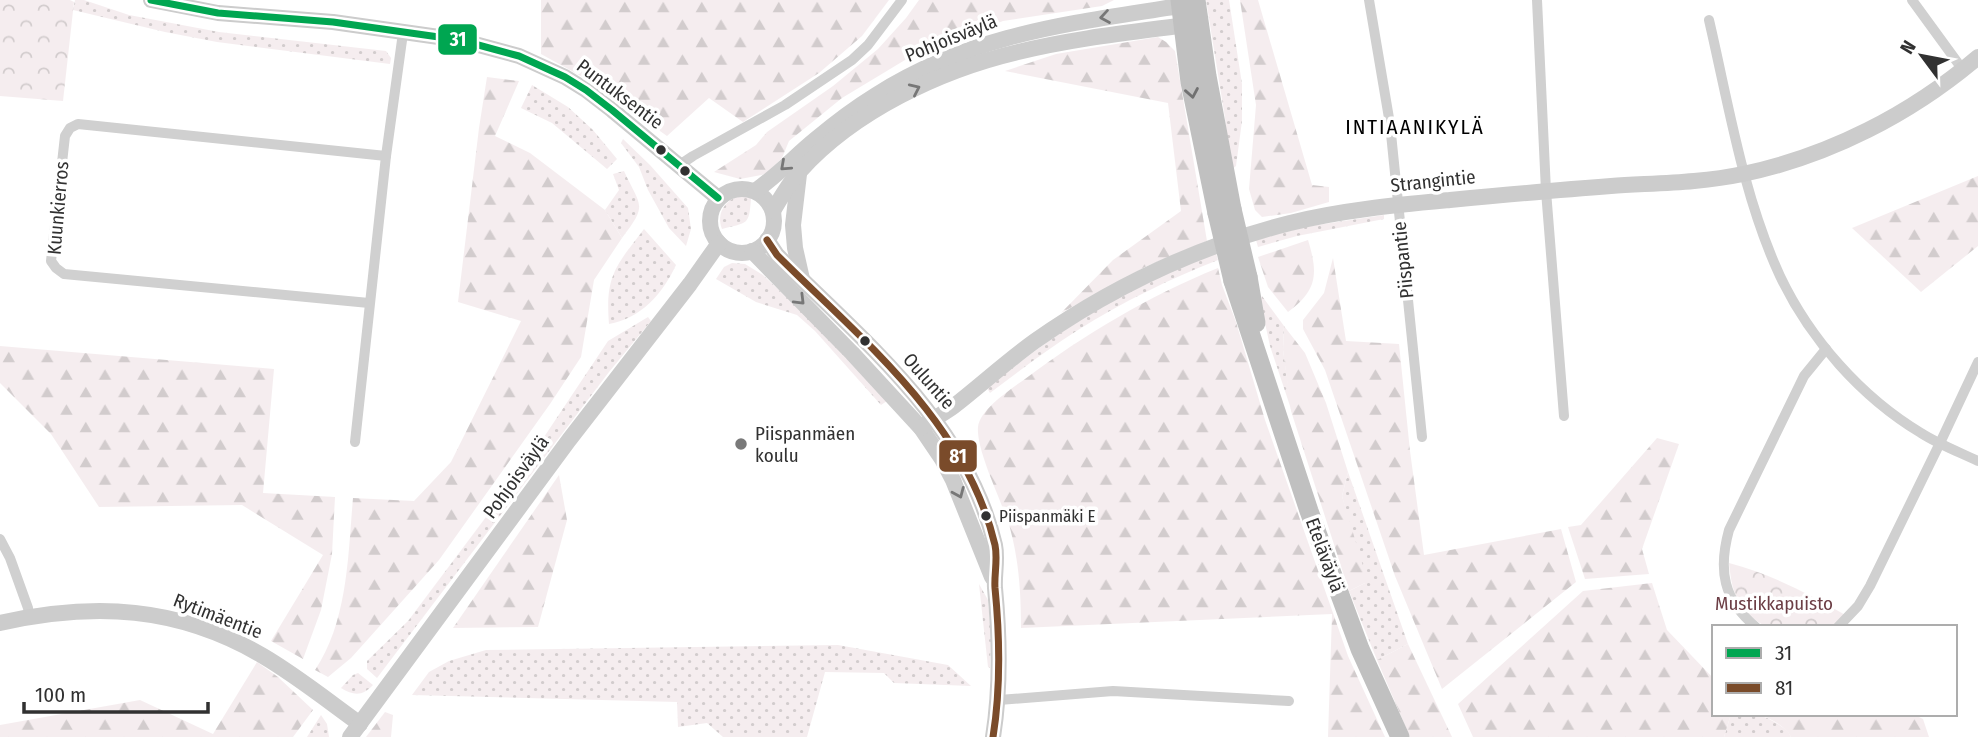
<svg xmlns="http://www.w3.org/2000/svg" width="1978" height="737" viewBox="0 0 1978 737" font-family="'Fira Sans Condensed',sans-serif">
	<defs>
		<pattern id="grass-dots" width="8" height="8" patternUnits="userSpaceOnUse" patternTransform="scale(1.75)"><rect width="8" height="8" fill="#f5edef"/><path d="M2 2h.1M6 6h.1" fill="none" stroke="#d2cccd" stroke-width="1.8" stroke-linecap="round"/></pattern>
		<pattern id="forest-firs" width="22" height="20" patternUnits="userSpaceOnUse" patternTransform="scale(1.75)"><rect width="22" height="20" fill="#f5edef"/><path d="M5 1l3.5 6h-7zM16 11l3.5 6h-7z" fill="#d2cccd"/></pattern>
		<pattern id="park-crowns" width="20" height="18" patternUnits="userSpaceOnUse" patternTransform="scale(1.75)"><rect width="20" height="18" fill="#f5edef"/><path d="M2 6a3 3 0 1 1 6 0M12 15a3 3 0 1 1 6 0" fill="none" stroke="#d2cccd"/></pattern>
	</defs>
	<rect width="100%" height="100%" fill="#fff"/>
	<g fill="url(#grass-dots)">
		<polygon points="75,0 84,0 129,15 219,32 386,51 391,58 390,64 217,42 165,32 73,10"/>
		<polygon points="1206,0 1229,0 1242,84 1242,121 1236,166 1230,171 1225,118"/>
		<polygon points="532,85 568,107 593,130 617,159 607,169 552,123 521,108"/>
		<polygon points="623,139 650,165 688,208 691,229 686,246 669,228 648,190 639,167 621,143"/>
		<path d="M624 171C641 208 648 204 622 238L605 210 619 190 613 174Z"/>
		<path d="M741 195 751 198C749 226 748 222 722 229 716 213 725 200 741 195Z"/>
		<polygon points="1384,215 1384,219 1297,236 1258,247 1256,240 1297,228"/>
		<path d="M644 229 676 265C662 295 641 318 609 324 605 275 616 266 644 229Z"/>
		<path d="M1216 253 1218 260C1170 279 1122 302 1078 330 1048 349 1019 371 990 393L987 388C1039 346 1095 306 1156 278 1176 269 1196 261 1216 253Z"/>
		<polygon points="732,263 745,264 763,275 818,327 887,401 881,405 815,331 797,315 756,302 716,279 724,267"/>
		<polygon points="1262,296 1284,326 1283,350 1292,412 1270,346 1260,300"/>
		<polygon points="648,317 651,321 609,372 377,678 367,669 367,661 408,621 483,521 542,440 608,341"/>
		<polygon points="1348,472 1408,644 1377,660 1349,591 1365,583 1342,496"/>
		<polygon points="979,584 988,600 991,635 990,668 988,667"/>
		<polygon points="838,645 948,665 971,686 894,683 884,673 825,672 807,737 723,737 707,723 678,727 677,702 412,695 429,672 449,661 486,650"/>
		<path d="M358 673 373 685C363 696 354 696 341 688L353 675Z"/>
		<path d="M1731 714C1752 714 1761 713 1778 724 1785 729 1788 730 1791 737H1724Z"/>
		<polygon points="321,715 327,724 329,737 307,737"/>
	</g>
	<g fill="url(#forest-firs)">
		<polygon points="541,0 889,0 862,36 819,73 743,122 709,98 667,136 588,80 541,54"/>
		<polygon points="919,0 1114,0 1102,6 1003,21 905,60 842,98 789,141 782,158 766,174 740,179 714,172 756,145 767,132 833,86 878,49 906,18"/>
		<polygon points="1240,0 1258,0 1312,185 1329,187 1329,202 1291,213 1262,217 1255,210 1249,189 1256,105"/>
		<polygon points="1158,37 1166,42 1175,51 1207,241 1145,267 1061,313 1113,260 1181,211 1168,103 1005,71 1056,54"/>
		<path d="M487 77 519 81 495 136 530 153 605 210 622 238 594 280 581 357 550 404 439 560 351 658 328 677 315 670C348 621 348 555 353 498L414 501 451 462 521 321 458 302 479 128Z"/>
		<polygon points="1978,176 1978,246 1921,292 1852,228"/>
		<path d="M1308 240C1318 273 1318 290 1288 312L1268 287 1258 257Z"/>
		<polygon points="1333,258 1346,341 1399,344 1410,451 1424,555 1561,529 1576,582 1442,689 1395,576 1325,370 1303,329 1303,320 1324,293"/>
		<path d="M1218 268 1222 285 1236 322 1265 420 1333 613 1348 656 1385 737H1328L1332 614 1021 628C1021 594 1019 561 1010 528 1003 503 976 451 978 427 980 409 1011 389 1025 379 1085 334 1149 296 1218 268Z"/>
		<polygon points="1284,326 1305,353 1326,403 1348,472 1342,496 1366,576 1365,583 1349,591 1291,411 1283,350"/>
		<polygon points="0,346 274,369 263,493 335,497 332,554 321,610 303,659 271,641 323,555 242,505 99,507 51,434 0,383"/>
		<polygon points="1657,438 1679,444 1642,549 1649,574 1585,579 1568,527 1581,525"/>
		<polygon points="559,475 567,520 538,627 453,628"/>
		<polygon points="1652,583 1667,630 1714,679 1714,714 1731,714 1724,737 1473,737 1458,704 1583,591"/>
		<polygon points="1408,644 1452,737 1410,737 1377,660"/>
		<polygon points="257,662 278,677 313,710 293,737 0,737 0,725 140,700 213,734"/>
		<polygon points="385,712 393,715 391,737 366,737"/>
		<path d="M1758 714H1913L1923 719 1929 737H1791C1786 726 1769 718 1758 714Z"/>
	</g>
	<g fill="url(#park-crowns)">
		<polygon points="0,0 70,0 74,2 63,101 0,96"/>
		<path d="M1729 563C1771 574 1809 594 1847 616L1831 627H1767C1738 612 1732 594 1729 563Z"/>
	</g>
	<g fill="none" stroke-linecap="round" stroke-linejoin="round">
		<g stroke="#d0d0d0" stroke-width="10">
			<polyline points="1369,0 1390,124 1422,437"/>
			<polyline points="1537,0 1546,191 1564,416"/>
			<polyline points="1912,0 1963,70"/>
			<path d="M1709 20C1729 106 1743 196 1780 276 1810 339 1861 397 1921 433 1938 444 1959 452 1978 461"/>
			<polyline points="678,166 693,156 785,105 852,60 868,45 902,0"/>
			<polyline points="369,303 64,274 56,268 51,261 65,136 70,128 78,124 386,156"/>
			<polyline points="355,442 386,156 403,33"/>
			<polyline points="0,539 10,558 28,608 29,616"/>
			<path d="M1756 627C1723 600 1718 570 1729 530L1804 376 1826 349"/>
			<polyline points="1838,627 1858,606 1870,586 1940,443 1978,362"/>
			<polyline points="999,700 1113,691 1289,701"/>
		</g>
		<g stroke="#ccc" stroke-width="16">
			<polyline points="151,0 218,13 333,22 460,40 519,56 565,77 586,90 612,110 718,198"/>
			<polyline points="799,174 793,225 795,248 802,279"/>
			<circle cx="742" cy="221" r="32"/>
			<path d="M755 191C777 176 795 156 816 139 835 123 855 108 876 95 977 31 1077 23 1191 4"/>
			<path d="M773 211C781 197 789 183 800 171 854 111 941 70 1018 52 1075 38 1134 32 1193 24"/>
			<path d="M767 240 777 255C863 341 966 422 995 545 998 559 994 574 995 588 1000 639 1001 687 993 737"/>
			<polyline points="752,251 852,353 921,428 942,459 953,480 992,577"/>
			<path d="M921 428C931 420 943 414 954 406 981 385 1007 361 1035 341 1112 287 1199 246 1290 223 1342 210 1397 205 1450 200 1503 195 1557 190 1611 186 1654 183 1700 183 1743 174 1829 156 1911 114 1978 57"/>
			<path d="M0 623C94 602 178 606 263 656 297 676 328 701 360 724"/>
			<polyline points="350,737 569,440 690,284 719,243"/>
		</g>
		<g stroke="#c0c0c0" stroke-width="19">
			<polyline points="1180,0 1190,82 1217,213"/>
			<polyline points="1196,0 1207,76 1232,209"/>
			<polyline points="1248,277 1256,323"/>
			<polyline points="1233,281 1309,511 1360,649 1400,737"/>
		</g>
		<g stroke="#c0c0c0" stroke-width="19">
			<polyline points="1232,209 1248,277"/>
			<polyline points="1217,213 1233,281"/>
		</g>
		<defs>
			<polyline id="bus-1" points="151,0 218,13 333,22 460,40 519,56 565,77 586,90 612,110 718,198"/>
			<path id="bus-2" d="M767 240 777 255C863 341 966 422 995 545 998 559 994 574 995 588 1000 639 1001 687 993 737"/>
		</defs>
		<use href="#bus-1" stroke="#fff" stroke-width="12"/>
		<use href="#bus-2" stroke="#fff" stroke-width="12"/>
		<use href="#bus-1" stroke="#00a651" stroke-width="7"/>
		<use href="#bus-2" stroke="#7a4b2a" stroke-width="7"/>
	</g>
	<defs><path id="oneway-chevron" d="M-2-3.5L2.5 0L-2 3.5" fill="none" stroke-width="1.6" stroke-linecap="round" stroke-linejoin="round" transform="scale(1.75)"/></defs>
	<g stroke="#777">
		<use href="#oneway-chevron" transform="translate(1105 17) rotate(171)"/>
		<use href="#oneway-chevron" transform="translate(915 89) rotate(-25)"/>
		<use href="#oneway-chevron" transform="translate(785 166) rotate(138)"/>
		<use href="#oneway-chevron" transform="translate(800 300) rotate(45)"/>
		<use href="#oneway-chevron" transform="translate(959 493) rotate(67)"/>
	</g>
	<use stroke="#717171" href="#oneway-chevron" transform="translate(1192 93) rotate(80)"/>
	<g fill="#313131" stroke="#fff" stroke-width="2.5">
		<circle cx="661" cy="150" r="6"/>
		<circle cx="685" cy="171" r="6"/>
		<circle cx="865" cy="341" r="6"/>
		<circle cx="986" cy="516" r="6"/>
	</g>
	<circle fill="#797979" stroke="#fff" stroke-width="2.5" cx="741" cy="444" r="7"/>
	<g text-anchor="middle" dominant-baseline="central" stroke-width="7" stroke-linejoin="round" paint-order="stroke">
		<g font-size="17" fill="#313131" stroke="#fff" text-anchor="start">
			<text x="999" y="516">Piispanmäki E</text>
		</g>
		<g font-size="19" fill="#313131" stroke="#fff">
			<text transform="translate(951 38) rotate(-22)">Pohjoisväylä</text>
			<text transform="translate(620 94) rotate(37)">Puntuksentie</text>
			<text transform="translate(1433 181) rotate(-6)">Strangintie</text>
			<text transform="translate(58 208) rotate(-85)">Kuunkierros</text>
			<text transform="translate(1403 260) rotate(-96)">Piispantie</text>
			<text transform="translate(929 381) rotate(49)">Ouluntie</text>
			<text transform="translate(516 477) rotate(-54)">Pohjoisväylä</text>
			<text transform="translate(1325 555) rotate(70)">Eteläväylä</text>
			<text transform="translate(218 616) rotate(21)">Rytimäentie</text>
		</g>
		<g font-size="19" fill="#313131" stroke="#fff" text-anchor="start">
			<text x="755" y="433">Piispanmäen<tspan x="755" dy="22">koulu</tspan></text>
		</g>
		<g font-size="19" fill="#6c3e45" stroke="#fff">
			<text x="1774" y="603">Mustikkapuisto</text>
		</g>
		<g font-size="21" letter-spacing="2" fill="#000" stroke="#fff">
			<text x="1415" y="127">INTIAANIKYLÄ</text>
		</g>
	</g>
	<g stroke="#fff" stroke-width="2.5">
		<rect x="437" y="23" width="41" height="33" rx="7" fill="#00a651"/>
		<rect x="938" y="439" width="40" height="34" rx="7" fill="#7a4b2a"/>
	</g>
	<g font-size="19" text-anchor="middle" font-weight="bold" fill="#fff">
		<text x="458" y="46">31</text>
		<text x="958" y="463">81</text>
	</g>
	<rect x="1712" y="625" width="245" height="91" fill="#ffffff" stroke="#adadad" stroke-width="2"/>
	<rect x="1726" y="648" width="35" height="10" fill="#00a651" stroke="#adadad" stroke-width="2"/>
	<text x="1775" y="660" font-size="21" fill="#313131">31</text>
	<rect x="1726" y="683" width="35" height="10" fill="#7a4b2a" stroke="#adadad" stroke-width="2"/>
	<text x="1775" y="695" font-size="21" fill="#313131">81</text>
	<g transform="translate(1922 56) rotate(302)" stroke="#ffffff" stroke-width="5" paint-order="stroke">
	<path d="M0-5L12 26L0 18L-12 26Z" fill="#313131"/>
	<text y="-10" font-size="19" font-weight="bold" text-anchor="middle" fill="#313131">N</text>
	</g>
	<path d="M24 702v10h184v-10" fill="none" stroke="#313131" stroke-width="3.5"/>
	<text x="35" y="702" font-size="21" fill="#313131" stroke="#ffffff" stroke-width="5" paint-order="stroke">100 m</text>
</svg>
